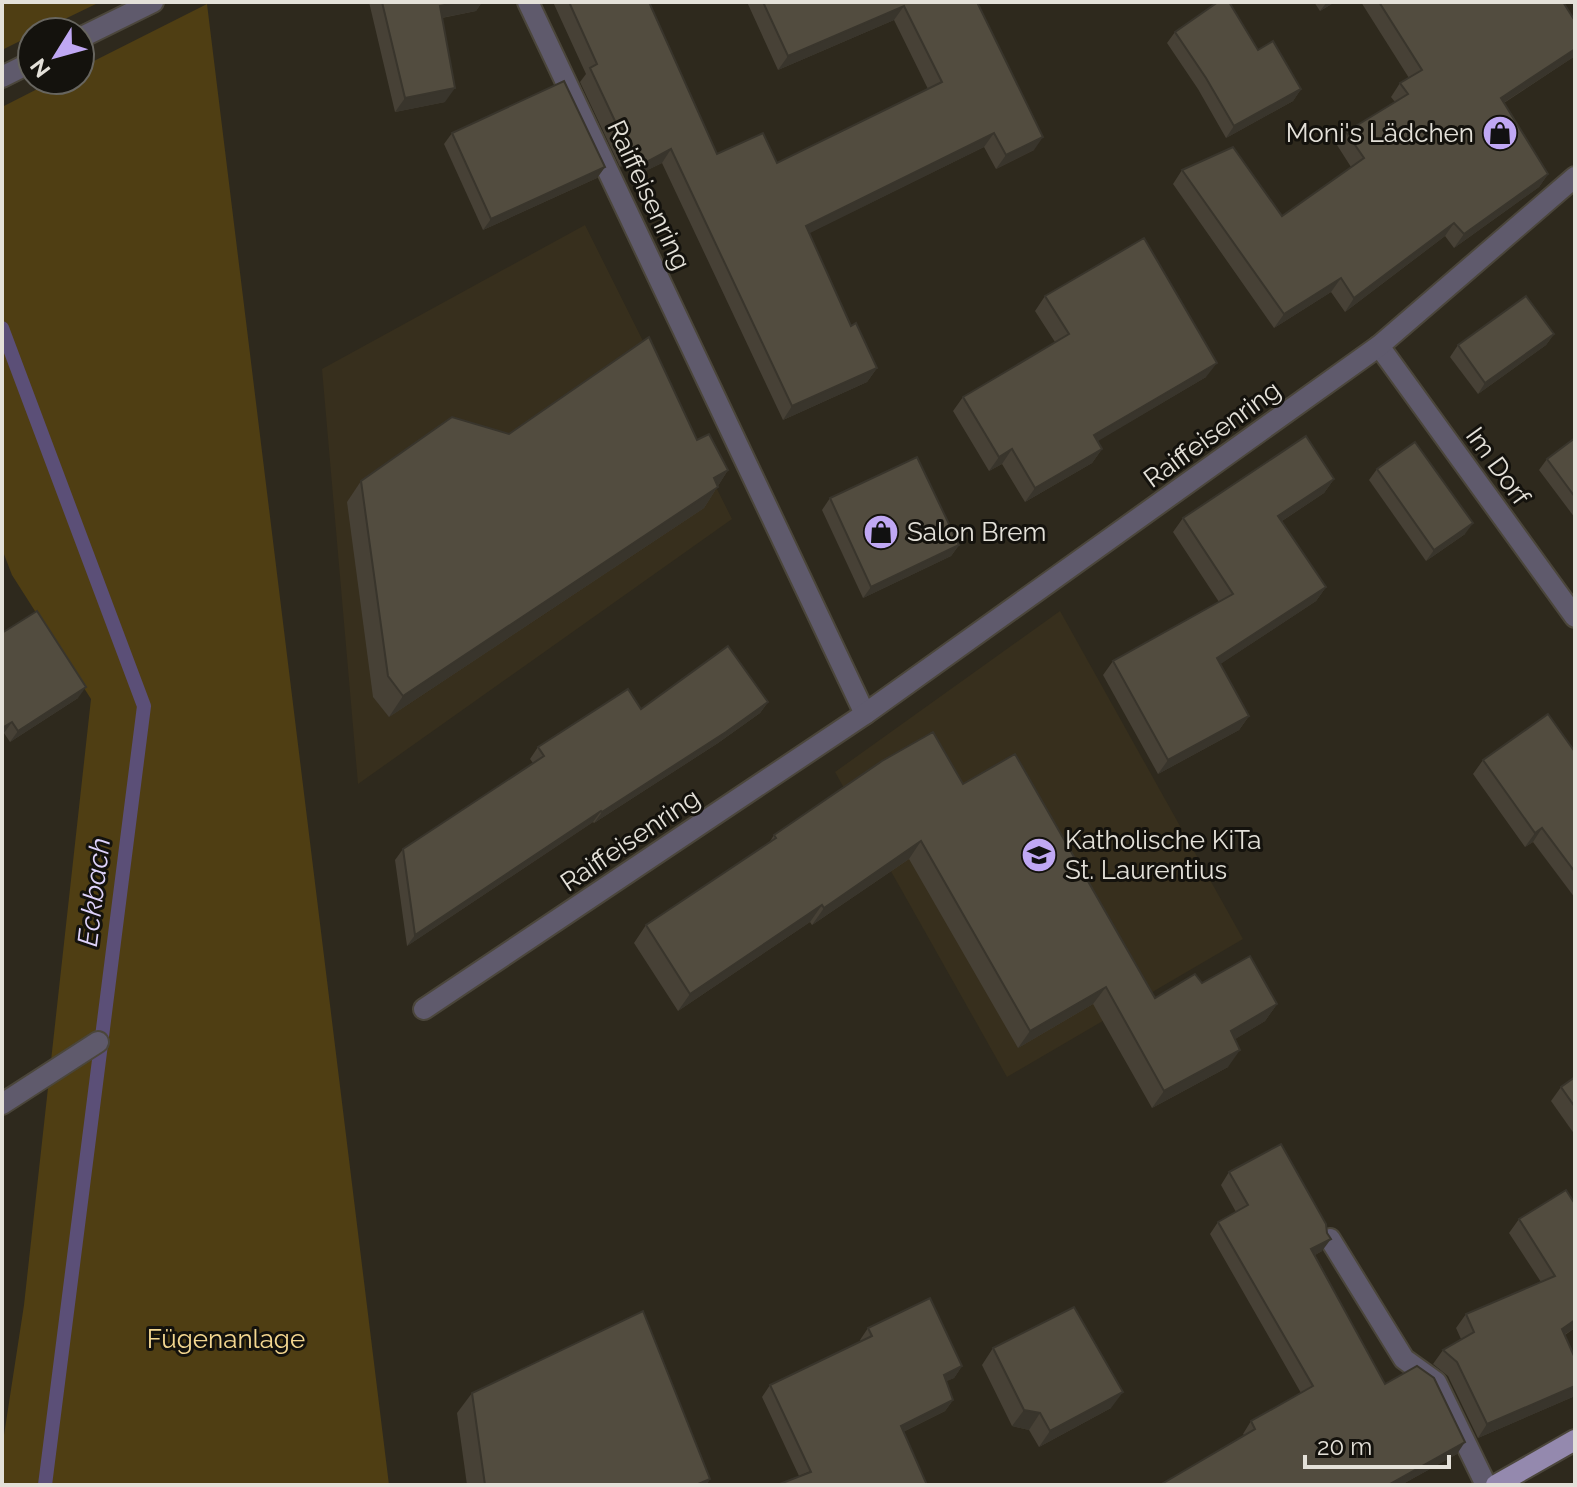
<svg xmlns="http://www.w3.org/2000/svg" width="1577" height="1487" viewBox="0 0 1577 1487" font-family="Raleway,sans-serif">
	<rect width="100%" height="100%" fill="#2e291d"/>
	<g fill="#372f1d">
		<polygon points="585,225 732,519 358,784 322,369"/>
		<polygon points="1060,611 1243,939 1007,1077 835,772"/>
	</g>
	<g fill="#4f3e13">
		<polygon points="2,2 100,2 38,32 32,32 32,35 2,50"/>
		<polygon points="207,4 389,1485 2,1485 2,1448 24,1305 91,699 12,575 2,549 2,107 55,80 80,80 80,68"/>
	</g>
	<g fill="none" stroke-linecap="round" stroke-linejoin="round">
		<polyline stroke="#5b4f77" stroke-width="14" points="2,328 144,706 45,1485"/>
		<defs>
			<g id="minor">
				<polyline points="528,2 865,714"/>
				<polyline points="80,38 153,2"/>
				<polyline points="2,77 32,62"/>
				<polyline points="1379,346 1575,617"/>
				<polyline points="424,1009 865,714 1379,346 1575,177"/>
				<polyline points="2,1104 98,1042"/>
				<polyline points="1330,1239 1404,1359 1436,1382 1486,1485"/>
			</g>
			<polyline id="major" points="1496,1485 1575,1440"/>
		</defs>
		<use href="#minor" stroke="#4b463b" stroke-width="24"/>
		<use href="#major" stroke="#4b463b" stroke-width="24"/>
		<use href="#minor" stroke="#5f5a6c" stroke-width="20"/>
		<use href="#major" stroke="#9489ae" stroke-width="20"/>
	</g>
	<g fill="#474136">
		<polygon points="369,2 482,2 476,11 442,18 445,102 395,112"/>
		<polygon points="553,2 649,2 717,154 777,163 928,89 894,20 778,70 747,2 977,2 1034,150 996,169 984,147 809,233 851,326 877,368 867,382 783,420 662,163 633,177 627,164 620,167 580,82 586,74"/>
		<polygon points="1314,2 1335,2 1320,11"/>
		<polygon points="1361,2 1563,2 1575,21 1575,56 1504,103 1548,174 1539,187 1454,248 1445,236 1345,312 1331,292 1274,328 1173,184 1182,170 1282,216 1351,167 1337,145 1346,132 1395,102 1391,97 1400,83 1409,78"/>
		<polygon points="1175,32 1258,50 1301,89 1293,101 1226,138 1198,89 1167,43"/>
		<polygon points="452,133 605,167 597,178 483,230 444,144"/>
		<polygon points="1045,296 1206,377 1097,441 1102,449 1092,463 1025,502 1002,464 989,471 953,411 963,397 1055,342 1035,311"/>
		<polygon points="1554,334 1546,345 1478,394 1450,357 1458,345"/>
		<polygon points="509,434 697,440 728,470 704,508 389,717 373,697 347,502 361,481"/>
		<polygon points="1575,438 1575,518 1539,470 1547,459"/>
		<polygon points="1377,469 1465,534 1426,561 1369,480"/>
		<polygon points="1334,479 1324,493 1282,521 1326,587 1316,601 1220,664 1249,716 1239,730 1158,774 1103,675 1113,661 1219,602 1173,532 1183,518"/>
		<polygon points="830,498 959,545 951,556 863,598 822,510"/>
		<polygon points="2,633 78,698 10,742 4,733 2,734"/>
		<polygon points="768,702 760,713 718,743 594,823 593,822 407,946 395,860 403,849 533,763 530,759 538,747 641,709"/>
		<polygon points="1575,752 1575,898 1533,842 1525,847 1473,774 1483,760"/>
		<polygon points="963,784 1155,998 1202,983 1277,1004 1265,1021 1235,1039 1228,1067 1152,1108 1093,1004 1018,1048 909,859 812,925 810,922 678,1011 634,943 646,925 769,843 774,835"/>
		<polygon points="1575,1077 1575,1135 1551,1101 1561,1087"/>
		<polygon points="1229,1172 1322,1251 1315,1255 1385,1384 1457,1454 1401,1485 1160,1485 1244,1435 1243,1434 1251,1421 1301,1393 1210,1234 1218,1222 1236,1212 1221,1185"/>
		<polygon points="1575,1204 1575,1328 1565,1335 1575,1358 1575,1396 1478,1438 1448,1376 1433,1364 1443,1350 1461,1339 1456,1328 1466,1314 1541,1282 1509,1233 1519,1219"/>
		<polygon points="868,1328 962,1366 954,1378 946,1381 953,1400 945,1411 903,1432 799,1476 762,1397 770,1385 861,1342 860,1340"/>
		<polygon points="993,1348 1111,1408 1039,1447 1029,1430 1012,1426 982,1365"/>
		<polygon points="472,1393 710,1479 706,1485 467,1485 457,1413"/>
	</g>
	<g fill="#39352c">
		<polygon points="458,2 482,2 476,11 430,20 440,6"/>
		<polygon points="1327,2 1335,2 1320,11"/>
		<polygon points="904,6 894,20 778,70 788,56"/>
		<polygon points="1575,49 1575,56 1491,111 1501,98"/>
		<polygon points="455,88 445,102 395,112 405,98"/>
		<polygon points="1301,89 1293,101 1226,138 1234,126"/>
		<polygon points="994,133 984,147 796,240 806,226"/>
		<polygon points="1043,137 1034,150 996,169 1006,155"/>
		<polygon points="671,149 662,163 633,177 643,164"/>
		<polygon points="637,150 627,164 620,167 630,153"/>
		<polygon points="605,167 597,178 483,230 491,219"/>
		<polygon points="1548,174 1539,187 1454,248 1464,234"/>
		<polygon points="1454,223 1445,236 1345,312 1354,298"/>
		<polygon points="1341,278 1331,292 1274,328 1284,314"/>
		<polygon points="1554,334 1546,345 1478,394 1485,383"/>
		<polygon points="1217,363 1206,377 1083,450 1094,435"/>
		<polygon points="877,368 867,382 783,420 792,406"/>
		<polygon points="1012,449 1002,464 989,471 999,457"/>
		<polygon points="1102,449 1092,463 1025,502 1035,488"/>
		<polygon points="728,470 704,508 389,717 403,696 714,478"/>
		<polygon points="1334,479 1324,493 1268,530 1278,516"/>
		<polygon points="1473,523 1465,534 1426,561 1434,550"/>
		<polygon points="959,545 951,556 863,598 871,587"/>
		<polygon points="1326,587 1316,601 1207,673 1217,658"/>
		<polygon points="86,687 78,698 10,742 18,731"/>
		<polygon points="768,702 760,713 718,743 594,823 602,812"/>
		<polygon points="1249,716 1239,730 1158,774 1168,760"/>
		<polygon points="12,722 4,733 2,734 2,728"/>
		<polygon points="601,811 593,822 407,946 415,935"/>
		<polygon points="1542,828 1533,842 1525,847 1535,833"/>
		<polygon points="921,841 909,859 812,925 824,908"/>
		<polygon points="822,905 810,922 678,1011 690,994"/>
		<polygon points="1106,987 1093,1004 1018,1048 1030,1031"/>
		<polygon points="1277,1004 1265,1021 1219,1049 1231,1031"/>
		<polygon points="1240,1050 1228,1067 1152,1108 1164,1091"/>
		<polygon points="1331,1239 1322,1251 1303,1262 1311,1249"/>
		<polygon points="1575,1320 1575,1328 1552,1342 1562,1329"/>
		<polygon points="962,1366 954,1378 936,1386 944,1375"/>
		<polygon points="1575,1386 1575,1396 1478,1438 1487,1424"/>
		<polygon points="1123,1392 1111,1408 1039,1447 1050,1431"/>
		<polygon points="953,1400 945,1411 893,1437 901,1426"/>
		<polygon points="1024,1410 1040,1413 1029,1430 1012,1426"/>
		<polygon points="1465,1442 1457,1454 1401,1485 1388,1485"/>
		<polygon points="710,1479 706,1485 696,1485"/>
	</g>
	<g fill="#524c3f" stroke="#39352c" stroke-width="2">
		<polygon points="382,2 458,2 440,6 455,88 405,98"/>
		<polygon points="569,2 649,2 717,154 763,133 777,163 942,82 904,6 788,56 763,2 977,2 1043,137 1006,155 994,133 806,226 851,326 856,323 877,368 792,406 671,149 643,164 637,150 630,153 590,68 597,64"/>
		<polygon points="1218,2 1229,2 1258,50 1273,41 1301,89 1234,126 1206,78 1175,32"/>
		<polygon points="1379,2 1563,2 1575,21 1575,49 1501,98 1548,174 1464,234 1454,223 1354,298 1341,278 1284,314 1182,170 1233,147 1282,216 1364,158 1346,132 1408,94 1400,83 1422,70"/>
		<polygon points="564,81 605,167 491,219 452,133"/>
		<polygon points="1144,238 1217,363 1094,435 1102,449 1035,488 1012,449 999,457 963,397 1069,334 1045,296"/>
		<polygon points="1526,296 1554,334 1485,383 1458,345"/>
		<polygon points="649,337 697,440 709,434 728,470 714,478 718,487 403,696 388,676 361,481 452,417 509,434"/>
		<polygon points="1306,436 1334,479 1278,516 1326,587 1217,658 1249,716 1168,760 1113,661 1233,594 1183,518"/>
		<polygon points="1575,438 1575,497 1547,459"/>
		<polygon points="1415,442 1473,523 1434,550 1377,469"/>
		<polygon points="917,457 959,545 871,587 830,498"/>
		<polygon points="37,611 86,687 18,731 12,722 2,728 2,633"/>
		<polygon points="728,646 768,702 726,732 602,812 601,811 415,935 403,849 544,756 538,747 628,689 641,709"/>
		<polygon points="1548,714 1575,752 1575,872 1542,828 1535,833 1483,760"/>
		<polygon points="933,732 963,784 1015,754 1155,998 1195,974 1202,983 1250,956 1277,1004 1231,1031 1240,1050 1164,1091 1106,987 1030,1031 921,841 824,908 822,905 690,994 646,925 776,838 774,835 882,761"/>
		<polygon points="1575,1077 1575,1107 1561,1087"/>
		<polygon points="1281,1144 1326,1224 1327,1233 1331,1239 1311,1249 1385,1384 1417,1366 1434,1378 1465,1442 1388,1485 1160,1485 1255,1429 1251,1421 1313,1386 1218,1222 1248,1205 1229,1172"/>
		<polygon points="1566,1190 1575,1204 1575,1320 1562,1329 1575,1358 1575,1386 1487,1424 1457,1362 1443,1350 1474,1332 1466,1314 1555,1276 1519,1219"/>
		<polygon points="930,1298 962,1366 944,1375 953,1400 901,1426 927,1485 777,1485 811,1472 770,1385 872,1336 868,1328"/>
		<polygon points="1074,1307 1123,1392 1050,1431 1040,1413 1024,1410 993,1348"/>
		<polygon points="643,1311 710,1479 696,1485 485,1485 472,1393"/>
	</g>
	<defs>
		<symbol id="shop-disc" viewBox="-11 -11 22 22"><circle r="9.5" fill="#c0a8f4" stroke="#14120d"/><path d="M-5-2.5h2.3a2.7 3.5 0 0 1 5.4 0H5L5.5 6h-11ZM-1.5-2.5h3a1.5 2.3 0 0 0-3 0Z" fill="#111"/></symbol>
		<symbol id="school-disc" viewBox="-11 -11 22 22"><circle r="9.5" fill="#c0a8f4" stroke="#14120d"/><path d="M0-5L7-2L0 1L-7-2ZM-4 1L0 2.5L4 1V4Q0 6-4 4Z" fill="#111"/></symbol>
	</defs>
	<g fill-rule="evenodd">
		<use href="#shop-disc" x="1480" y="113" width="40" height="40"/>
		<use href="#shop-disc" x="861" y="512" width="40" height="40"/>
		<use href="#school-disc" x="1019" y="835" width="40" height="40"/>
	</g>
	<g text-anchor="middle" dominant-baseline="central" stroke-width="6" stroke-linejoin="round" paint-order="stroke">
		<g font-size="26" fill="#e4e1d9" stroke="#14120d" text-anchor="start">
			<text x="1474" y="133" text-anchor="end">Moni's Lädchen</text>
			<text x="907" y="532">Salon Brem</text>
			<text x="1065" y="840">Katholische KiTa<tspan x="1065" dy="30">St. Laurentius</tspan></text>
		</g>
		<g font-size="26" fill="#e4e1d9" stroke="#14120d">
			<text transform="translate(649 195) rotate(65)">Raiffeisenring</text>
			<text transform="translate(1212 434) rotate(-36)">Raiffeisenring</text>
			<text transform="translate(1498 466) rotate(54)">Im Dorf</text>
			<text transform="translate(630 840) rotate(-34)">Raiffeisenring</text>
		</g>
		<g font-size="26" fill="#f4d790" stroke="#14120d">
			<text x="226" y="1339">Fügenanlage</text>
		</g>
		<g font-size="28" font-style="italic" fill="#ded2fb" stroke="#14120d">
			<text transform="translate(94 892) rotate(-83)">Eckbach</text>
		</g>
	</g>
	<rect width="1577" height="1487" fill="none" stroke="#e4e1d9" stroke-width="8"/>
	<g transform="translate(56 56) rotate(233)"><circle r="38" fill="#14120d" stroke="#67655f" stroke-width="2"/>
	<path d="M0-6L14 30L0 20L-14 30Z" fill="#c0a8f4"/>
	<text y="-12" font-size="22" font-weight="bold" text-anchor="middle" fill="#e4e1d9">N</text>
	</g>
	<path d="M1305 1455v12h144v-12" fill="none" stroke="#e4e1d9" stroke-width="4"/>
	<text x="1317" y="1455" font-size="24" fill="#e4e1d9" stroke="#14120d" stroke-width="6" paint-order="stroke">20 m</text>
</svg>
